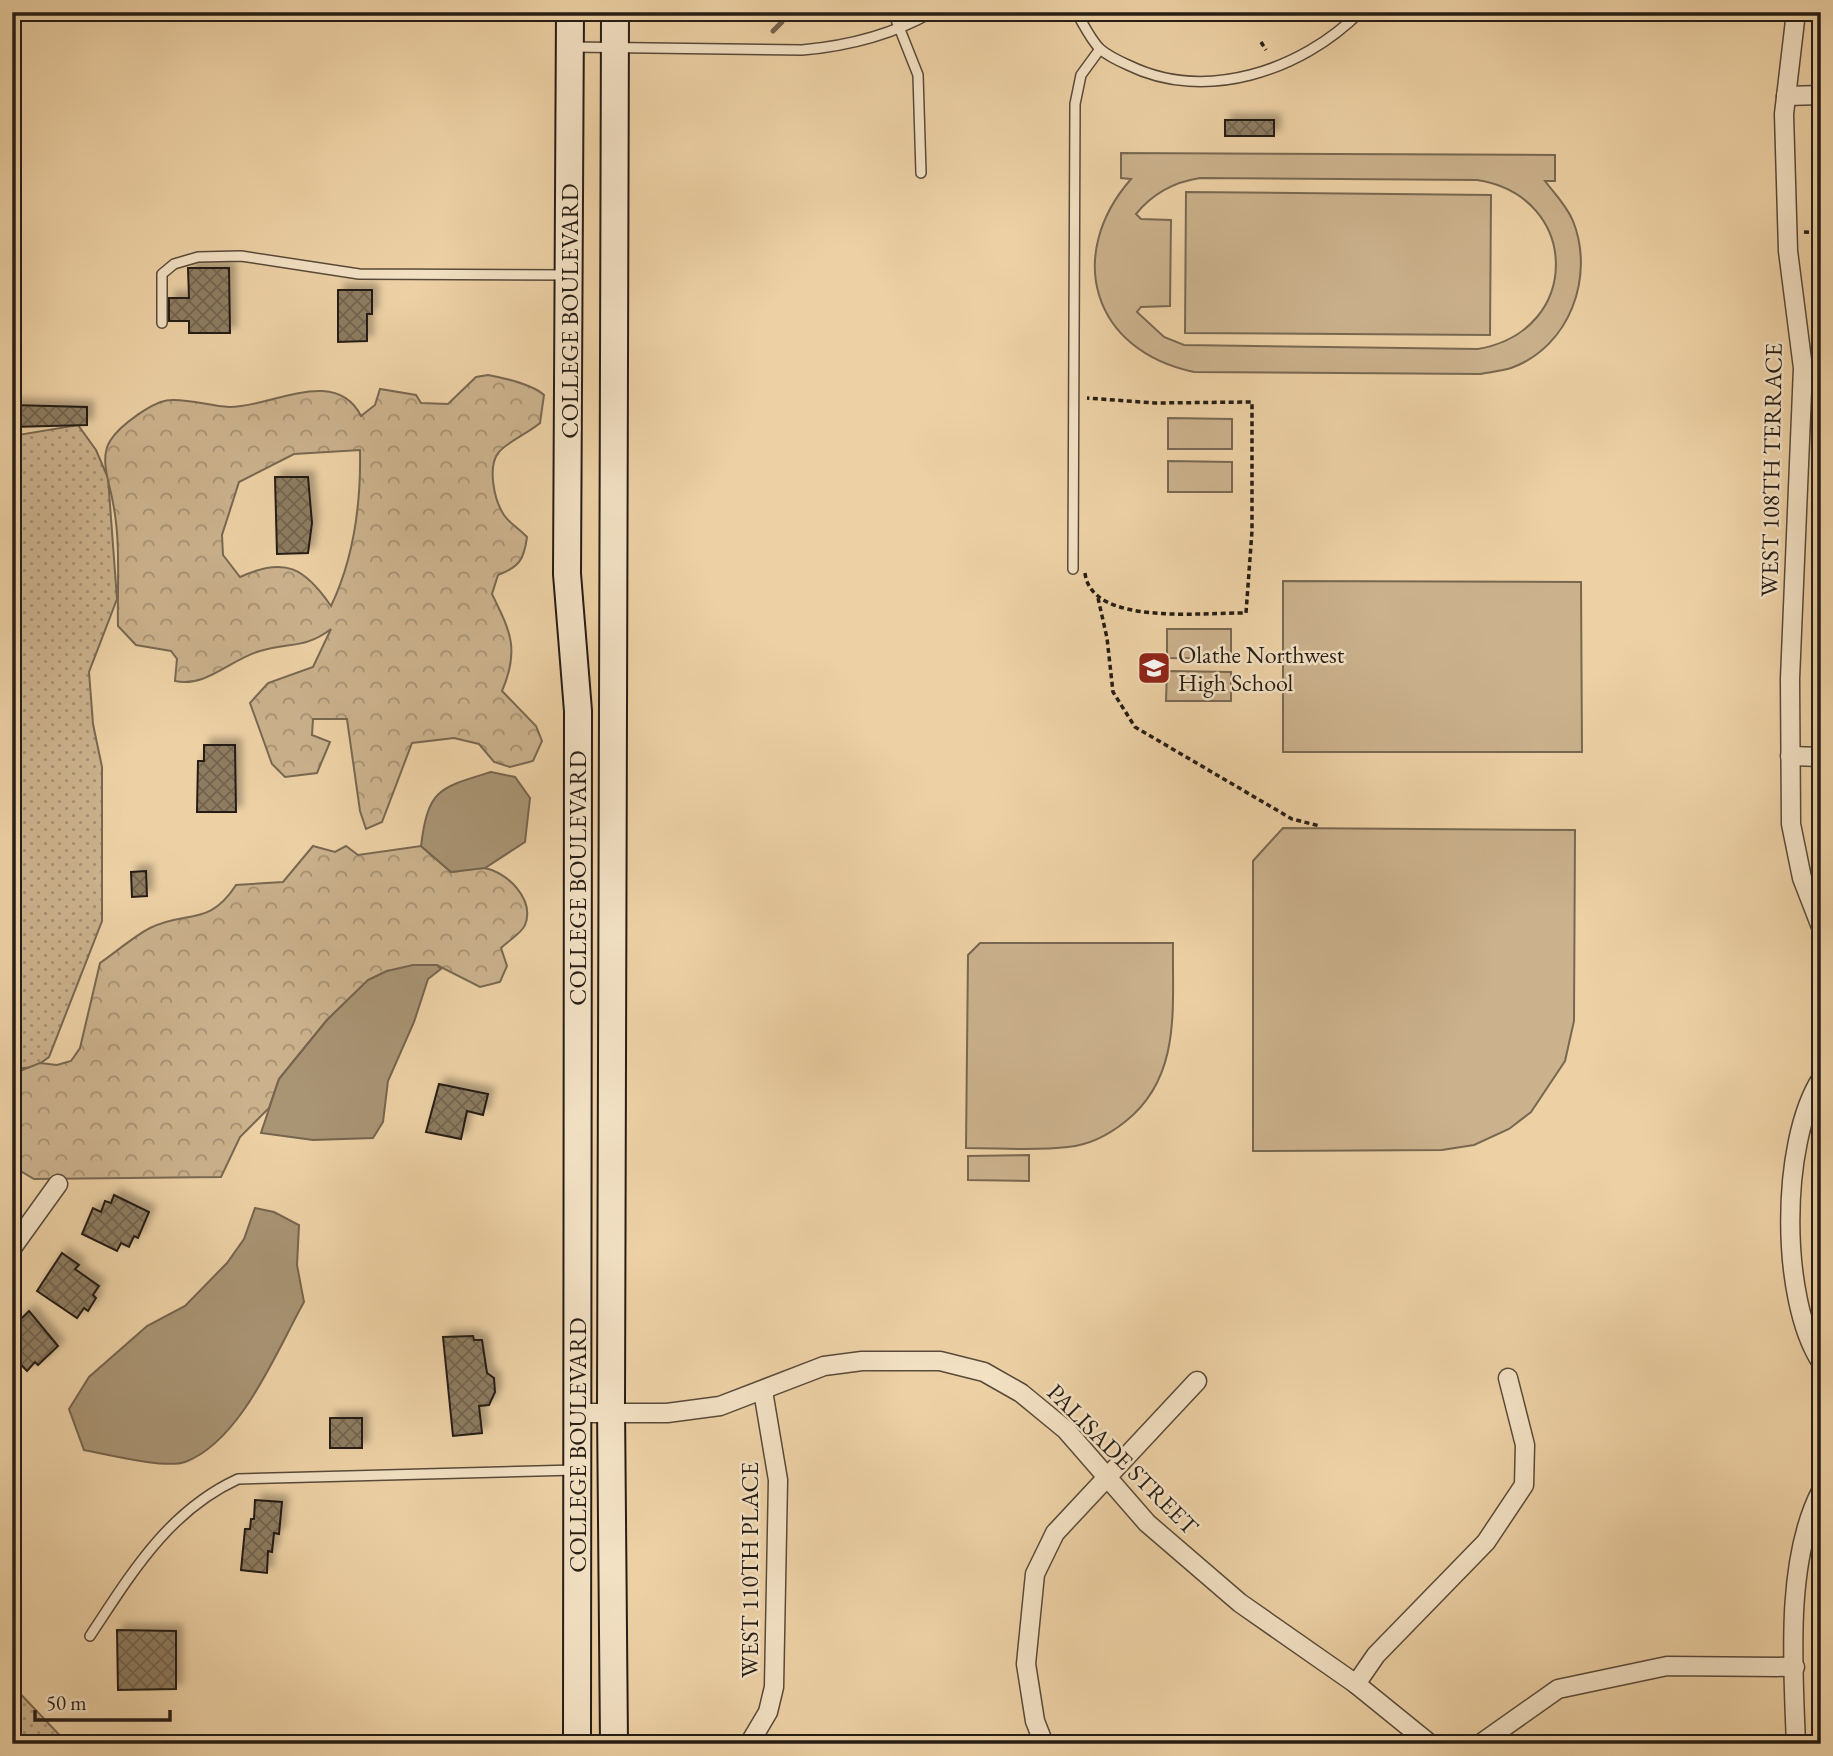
<svg xmlns="http://www.w3.org/2000/svg" width="1833" height="1756" viewBox="0 0 1833 1756" font-family="'EB Garamond',serif">
	<defs>
		<pattern id="grass-dots" width="8" height="8" patternUnits="userSpaceOnUse" patternTransform="scale(1.75)"><rect width="8" height="8" fill="#cbb28d"/><path d="M2 2h.1M6 6h.1" fill="none" stroke="#a59072" stroke-width="1.8" stroke-linecap="round"/></pattern>
		<pattern id="forest-crowns" width="20" height="18" patternUnits="userSpaceOnUse" patternTransform="scale(1.75)"><rect width="20" height="18" fill="#cbb28d"/><path d="M2 6a3 3 0 1 1 6 0M12 15a3 3 0 1 1 6 0" fill="none" stroke="#a59072"/></pattern>
		<pattern id="building-cross-hatch" width="8" height="8" patternUnits="userSpaceOnUse" patternTransform="scale(1.75)"><rect width="8" height="8" fill="#8d7b60"/><path d="M0 0l8 8M0 8l8-8" fill="none" stroke="#73644e"/></pattern>
		<filter id="shadow"><feDropShadow dx="6" dy="-6" stdDeviation="3.5" flood-color="#0004"/></filter>
	</defs>
	<rect width="100%" height="100%" fill="#edd1a5"/>
	<filter id="stains"><feTurbulence type="fractalNoise" baseFrequency=".00286" numOctaves="4"/><feColorMatrix values="0 0 0 0 .2 0 0 0 0 .09 0 0 0 0 .02 0 0 0 .5 -.17"/></filter>
	<radialGradient id="worn" r=".72"><stop offset=".6" stop-color="#630" stop-opacity="0"/><stop offset="1" stop-color="#630" stop-opacity=".3"/></radialGradient>
	<g fill="url(#grass-dots)" stroke="#786851" stroke-width="2">
		<polygon points="78,425 96,450 108,478 117,599 89,672 93,724 102,767 102,921 49,1057 35,1067 12,1069 12,436"/>
		<polygon points="12,1685 68,1744 12,1744"/>
	</g>
	<g fill="url(#forest-crowns)" stroke="#786851" stroke-width="2" fill-rule="evenodd">
		<path d="M488 375C504 378 533 385 544 395L540 423C530 432 507 442 499 452 487 466 494 500 504 515 509 523 520 529 527 537 524 560 519 567 498 575L492 594C510 631 520 649 502 691L536 726 542 741 533 761 510 767 494 762 479 744 454 738 412 743 382 822 366 829 360 811 347 719H313L312 735 330 742 317 773 285 777 272 764 250 703 268 683 313 667 331 629C305 649 290 642 260 651 231 659 206 688 175 681L177 659 171 651 136 645 118 626C117 586 121 542 113 503 110 484 99 459 110 441 119 426 154 400 171 400 190 399 210 406 229 407 270 408 335 365 361 416L375 405 380 389 416 395 421 403 448 404 476 377ZM360 450C361 502 354 558 331 606 305 568 285 556 240 577L223 555 222 535 239 482 294 454Z"/>
		<path d="M313 846 335 852 346 846 358 855 421 846 451 872C461 871 475 867 484 868 508 872 535 900 525 925 522 933 508 941 501 948L507 966 500 982 480 987 437 965 387 971 368 980 327 1020 279 1079 269 1108 240 1137 221 1177 34 1179 22 1172 12 1171V1074L40 1063 57 1065 71 1061 80 1048 100 963C116 952 133 937 150 928 187 910 209 927 236 885L283 882Z"/>
	</g>
	<g fill="#cbb28d" stroke="#786851" stroke-width="2" fill-rule="evenodd">
		<path d="M1121 153 1555 155V181H1545C1554 193 1567 206 1573 221 1595 276 1570 347 1511 368 1502 371 1490 372 1480 374L1194 372C1093 351 1064 256 1131 179L1121 178ZM1200 178 1477 180C1581 196 1583 331 1478 349L1184 345 1164 337 1137 312 1141 307 1170 306 1171 220 1141 219 1136 214C1153 193 1174 182 1200 178Z"/>
		<polygon points="1186,192 1491,195 1490,335 1185,333"/>
		<polygon points="1168,418 1232,419 1232,449 1168,449"/>
		<polygon points="1168,461 1232,462 1232,492 1168,492"/>
		<polygon points="1283,581 1581,582 1582,752 1283,752"/>
		<polygon points="1167,629 1231,629 1231,659 1167,658"/>
		<polygon points="1167,671 1231,672 1231,701 1166,701"/>
		<polygon points="1283,828 1575,830 1574,1021 1565,1061 1531,1112 1509,1129 1474,1145 1442,1150 1253,1151 1253,861"/>
		<path d="M980 943H1173C1172 1007 1182 1076 1126 1121 1110 1134 1089 1145 1068 1147 1035 1151 1000 1148 966 1148L968 955Z"/>
		<polygon points="1029,1155 1029,1181 968,1180 968,1156"/>
	</g>
	<g fill="#a99474" stroke="#75644e" stroke-width="2">
		<path d="M491 772 515 777 530 798 525 842 485 868 451 872 421 846C428 789 439 788 491 772Z"/>
		<polygon points="413,965 437,965 441,969 428,979 414,1022 388,1081 383,1122 373,1138 313,1140 261,1133 279,1079 327,1020 368,980 387,971"/>
		<path d="M255 1208 274 1212 299 1225 297 1265 304 1302C276 1352 241 1441 185 1462 166 1469 105 1454 84 1450L69 1409 89 1377 147 1326 185 1306 227 1263 244 1239Z"/>
	</g>
	<g fill="none" stroke-linecap="round" stroke-linejoin="round">
		<g stroke="#75644e" stroke-width="5">
			<polyline points="1408,12 1408,13"/>
			<polyline points="773,31 782,22"/>
		</g>
	</g>
	<g fill="url(#building-cross-hatch)" stroke="#261d15" stroke-width="2" filter="url(#shadow)">
		<rect x="1225" y="120" width="49" height="16"/>
		<polygon points="188,268 229,268 230,333 189,333 189,321 169,321 169,298 189,298"/>
		<polygon points="338,290 372,290 372,314 367,314 367,341 338,342"/>
		<polygon points="12,405 87,407 87,425 12,427"/>
		<polygon points="275,477 308,477 312,523 308,553 277,554"/>
		<polygon points="204,745 235,745 236,812 197,812 198,761 204,761"/>
		<polygon points="146,871 147,896 132,897 131,872"/>
		<polygon points="439,1084 488,1094 483,1115 467,1111 461,1139 426,1132"/>
		<polygon points="114,1195 149,1212 138,1238 134,1236 129,1247 121,1243 117,1251 82,1234 93,1208 101,1212 105,1201 111,1203"/>
		<polygon points="62,1253 79,1265 75,1269 99,1286 93,1295 96,1298 88,1311 84,1308 77,1318 37,1291"/>
		<polygon points="29,1311 58,1346 38,1365 35,1362 27,1371 12,1355 12,1328"/>
		<polygon points="473,1336 474,1340 482,1340 487,1373 494,1378 495,1392 489,1405 479,1406 482,1433 453,1436 443,1337"/>
		<rect x="330" y="1418" width="32" height="30"/>
		<polygon points="255,1500 282,1502 279,1534 274,1533 272,1552 268,1551 267,1573 241,1570 245,1529 250,1529 251,1519 254,1519"/>
		<polygon points="117,1630 176,1631 176,1689 118,1690"/>
	</g>
	<g fill="none" stroke-linecap="round" stroke-linejoin="round">
		<defs>
			<g id="lane">
				<polyline points="893,12 918,75 921,173"/>
				<path d="M1076 12C1083 23 1090 39 1100 49 1107 55 1119 61 1128 65 1205 103 1301 71 1360 12"/>
				<path d="M573 47 802 50C848 46 892 35 932 12"/>
				<polyline points="162,323 162,274 174,264 198,257 241,256 359,274 567,275"/>
				<polyline points="1073,569 1075,104 1081,75 1100,49"/>
				<path d="M90 1636C131 1574 168 1511 238 1479L575 1470"/>
			</g>
			<g id="street">
				<polyline points="1796,12 1784,114 1788,251 1803,368 1790,679 1791,824 1802,878 1821,927"/>
				<polyline points="1786,96 1821,95"/>
				<polyline points="1790,756 1821,757"/>
				<path d="M1821 1079C1780 1143 1780 1299 1821 1362"/>
				<polyline points="12,1248 58,1184"/>
				<polyline points="577,1413 667,1413 720,1406 824,1366 862,1361 940,1361 984,1372 1021,1393 1066,1430 1147,1523 1240,1603 1356,1684 1430,1744"/>
				<polyline points="1356,1684 1376,1655 1486,1542 1524,1485 1525,1445 1508,1378"/>
				<polyline points="749,1744 768,1712 774,1687 778,1480 763,1391"/>
				<polyline points="1044,1744 1035,1721 1026,1664 1035,1574 1055,1533 1197,1381"/>
				<polyline points="1480,1744 1558,1689 1667,1666 1795,1667"/>
				<path d="M1796 1744C1793 1666 1785 1561 1821 1491"/>
			</g>
			<g id="secondary">
				<polyline points="570,12 567,574 578,711 577,1744"/>
				<polyline points="614,1744 611,1407 615,12"/>
			</g>
		</defs>
		<use href="#lane" stroke="#584a39" stroke-width="12"/>
		<use href="#street" stroke="#584a39" stroke-width="21"/>
		<use href="#secondary" stroke="#261d15" stroke-width="30"/>
		<g stroke="#261d15" stroke-width="3.5" stroke-dasharray="5 3.5" stroke-linecap="butt">
			<polyline points="1318,12 1318,18"/>
			<polyline points="1261,42 1266,50"/>
			<polyline points="1804,232 1821,233"/>
			<path d="M1085 573C1091 627 1206 612 1246 613L1252 531V402L1155 403 1087 398"/>
			<polyline points="1098,598 1107,638 1113,692 1135,727 1292,819 1320,826"/>
			<polyline points="12,1738 18,1744"/>
		</g>
		<use href="#lane" stroke="#f3e1c4" stroke-width="9"/>
		<use href="#street" stroke="#f3e1c4" stroke-width="18"/>
		<use href="#secondary" stroke="#f3e1c4" stroke-width="26"/>
	</g>
	<defs>
		<symbol id="school-square" viewBox="-11 -11 22 22"><rect x="-9" y="-9" width="18" height="18" rx="4" fill="#8f2418" stroke="#f3e1c4"/><path d="M0-5L7-2L0 1L-7-2ZM-4 1L0 2.5L4 1V4Q0 6-4 4Z" fill="#fff"/></symbol>
	</defs>
	<g fill-rule="evenodd">
		<use href="#school-square" x="1135" y="649" width="38" height="38"/>
	</g>
	<g text-anchor="middle" dominant-baseline="central" stroke-width="5" stroke-linejoin="round" paint-order="stroke">
		<g font-size="24" fill="#261d15" stroke="#f3e1c4">
			<text transform="translate(569 311) rotate(-90)">COLLEGE BOULEVARD</text>
			<text transform="translate(1771 470) rotate(-89)">WEST 108TH TERRACE</text>
			<text transform="translate(577 878) rotate(-90)">COLLEGE BOULEVARD</text>
			<text transform="translate(577 1445) rotate(-90)">COLLEGE BOULEVARD</text>
			<text transform="translate(1123 1459) rotate(45)">PALISADE STREET</text>
			<text transform="translate(749 1570) rotate(-90)">WEST 110TH PLACE</text>
		</g>
		<g font-size="24" fill="#261d15" stroke="#f3e1c4" text-anchor="start">
			<text x="1178" y="654">Olathe Northwest<tspan x="1178" dy="28">High School</tspan></text>
		</g>
	</g>
	<rect width="1833" height="1756" fill="none" stroke="#edd1a5" stroke-width="42"/>
	<rect x="14" y="14" width="1805" height="1728" fill="none" stroke="#261d15" stroke-width="3.5"/>
	<rect x="21" y="21" width="1791" height="1714" fill="none" stroke="#261d15" stroke-width="2"/>
	<path d="M35 1710v10h135v-10" fill="none" stroke="#261d15" stroke-width="3.5"/>
	<text x="46" y="1710" font-size="21" fill="#261d15" stroke="#f3e1c4" stroke-width="5" paint-order="stroke">50 m</text>
	<rect width="100%" height="100%" filter="url(#stains)"/>
	<rect width="100%" height="100%" fill="url(#worn)"/>
</svg>
